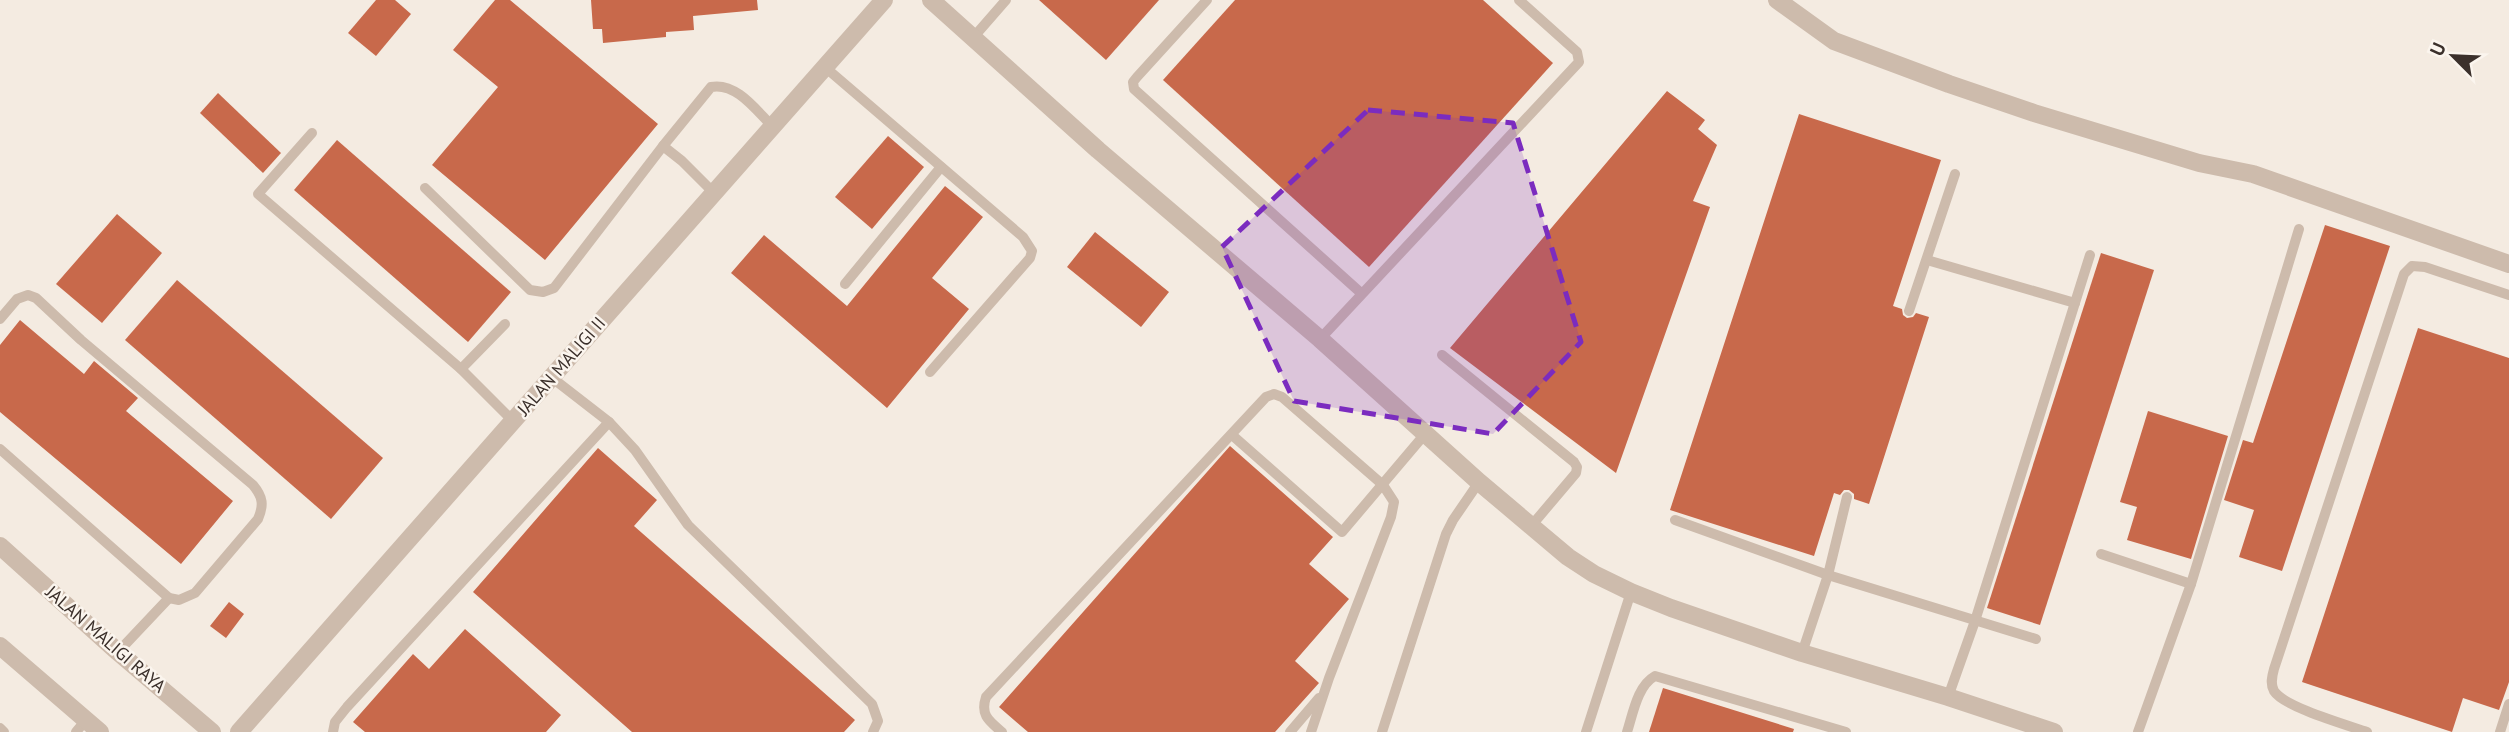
<svg xmlns="http://www.w3.org/2000/svg" width="2509" height="732" viewBox="0 0 2509 732" font-family="'PT Sans',sans-serif">
	<rect width="100%" height="100%" fill="#f4ebe1"/>
	<g fill="#c8694b">
		<polygon points="376,0 395,0 411,14 376,56 348,33"/>
		<polygon points="495,0 510,0 658,124 545,260 432,165 498,87 453,50"/>
		<polygon points="591,0 757,0 758,10 693,16 694,30 666,32 666,37 603,43 602,29 593,29"/>
		<polygon points="1039,0 1159,0 1106,60"/>
		<polygon points="1235,0 1483,0 1553,63 1369,267 1163,80"/>
		<polygon points="1667,91 1705,120 1698,129 1717,145 1693,201 1710,207 1616,473 1450,348"/>
		<polygon points="218,93 281,153 263,173 200,113"/>
		<polygon points="1799,114 1941,160 1893,306 1902,309 1903,315 1907,318 1913,317 1916,313 1929,317 1869,504 1854,499 1854,494 1849,490 1844,490 1840,495 1834,493 1814,556 1670,510"/>
		<polygon points="888,136 924,167 872,229 835,197"/>
		<polygon points="337,140 511,292 468,342 294,190"/>
		<polygon points="945,186 983,217 932,278 969,309 887,408 731,273 764,235 847,306"/>
		<polygon points="117,214 162,253 102,323 56,284"/>
		<polygon points="2325,225 2390,246 2282,571 2239,557 2254,510 2224,500 2243,440 2253,443"/>
		<polygon points="1095,232 1169,292 1141,327 1067,267"/>
		<polygon points="2101,253 2154,270 2040,625 1987,608"/>
		<polygon points="177,280 383,458 331,519 125,340"/>
		<polygon points="20,320 84,374 94,361 138,398 126,411 233,501 181,564 0,412 0,345"/>
		<polygon points="2418,328 2509,358 2509,682 2499,710 2463,698 2452,732 2302,682"/>
		<polygon points="2148,411 2228,436 2191,559 2127,540 2137,507 2120,502"/>
		<polygon points="1230,446 1333,537 1309,564 1349,599 1295,661 1319,683 1275,732 1028,732 999,707"/>
		<polygon points="598,448 657,500 634,526 855,720 844,732 632,732 473,592"/>
		<polygon points="229,602 244,614 226,638 210,626"/>
		<polygon points="465,629 561,715 546,732 365,732 353,722 413,654 429,669"/>
		<polygon points="1663,688 1794,729 1793,732 1649,732"/>
	</g>
	<g fill="none" stroke-linecap="round" stroke-linejoin="round">
		<g stroke="#cdbbac" stroke-width="10">
			<polyline points="1207,0 1137,77 1133,82 1134,89 1361,293"/>
			<polyline points="972,39 1006,0"/>
			<polyline points="826,68 1023,237 1032,251 1030,258 930,372"/>
			<polyline points="312,133 258,194 461,369 513,421"/>
			<path d="M663 146 711 87C736 82 756 110 772 126"/>
			<polyline points="425,188 530,290 543,292 554,288 663,146 682,161 713,192"/>
			<polyline points="1927,260 2075,303"/>
			<polyline points="845,284 941,167"/>
			<polyline points="1909,311 1955,174"/>
			<path d="M0 319 17 299 28 295 36 298 81 340 253 485C263 497 264 505 258 519L195 593 179 600 169 598 0 449"/>
			<polyline points="1320,339 1579,62 1577,52 1519,0"/>
			<polyline points="1442,355 1574,462 1577,467 1576,473 1532,525"/>
			<polyline points="461,369 505,324"/>
			<polyline points="609,422 635,450 688,525 872,704 878,721 873,732"/>
			<polyline points="1232,435 1342,532 1425,434"/>
			<polyline points="1675,520 1828,575 2036,639"/>
			<polyline points="2101,554 2191,584"/>
			<polyline points="118,652 169,598"/>
			<polyline points="1802,653 1828,575 1847,497"/>
			<polyline points="1948,697 1975,621 2090,255"/>
			<polyline points="0,728 4,732"/>
			<polyline points="76,732 86,720"/>
			<polyline points="333,732 335,722 347,707 609,422 551,377"/>
			<path d="M1002 732C989 721 980 715 986 697L1266 397 1274 394 1282 397 1383 485 1394 502 1391 517 1329 678 1311 732"/>
			<polyline points="1290,732 1319,698"/>
			<polyline points="1382,732 1446,534 1453,520 1479,482"/>
			<polyline points="1586,732 1631,592"/>
			<path d="M1627 732C1633 714 1637 686 1655 676L1846 732"/>
			<polyline points="2138,732 2191,584 2299,229"/>
			<path d="M2367 732C2347 725 2284 707 2274 691 2270 684 2272 676 2274 669L2404 274 2412 266 2425 267 2509 295"/>
			<polyline points="2500,732 2509,704"/>
		</g>
		<g stroke="#cdbbac" stroke-width="18">
			<polyline points="931,0 1098,150 1320,339 1479,482 1568,557 1594,574 1631,592 1671,608 1802,653 1948,697 2054,732"/>
			<polyline points="1777,0 1834,41 1949,84 2034,113 2199,163 2253,174 2509,264"/>
			<polyline points="0,546 118,652 212,732"/>
			<polyline points="0,646 100,732"/>
			<polyline points="239,732 884,0"/>
		</g>
	</g>
	<path fill="#7b2cbf" fill-opacity="0.2" stroke="#7b2cbf" stroke-width="5" stroke-dasharray="14 9" stroke-linejoin="round" d="M1368 110 1513 123 1581 342 1493 434 1294 401 1222 247Z"/>
	<g text-anchor="middle" dominant-baseline="central" stroke-width="5" stroke-linejoin="round" paint-order="stroke">
		<g font-size="18" fill="#3b302b" stroke="#fbf5ee">
			<text transform="translate(561 366) rotate(-49)">JALAN MALIGI II</text>
			<text transform="translate(106 639) rotate(41)">JALAN MALIGI RAYA</text>
		</g>
	</g>
	<g transform="translate(2453 56) rotate(294)" stroke="#fbf5ee" stroke-width="5" paint-order="stroke">
	<path d="M0-5L12 26L0 18L-12 26Z" fill="#3b302b"/>
	<text y="-10" font-size="19" font-weight="bold" text-anchor="middle" fill="#3b302b">U</text>
	</g>
</svg>
